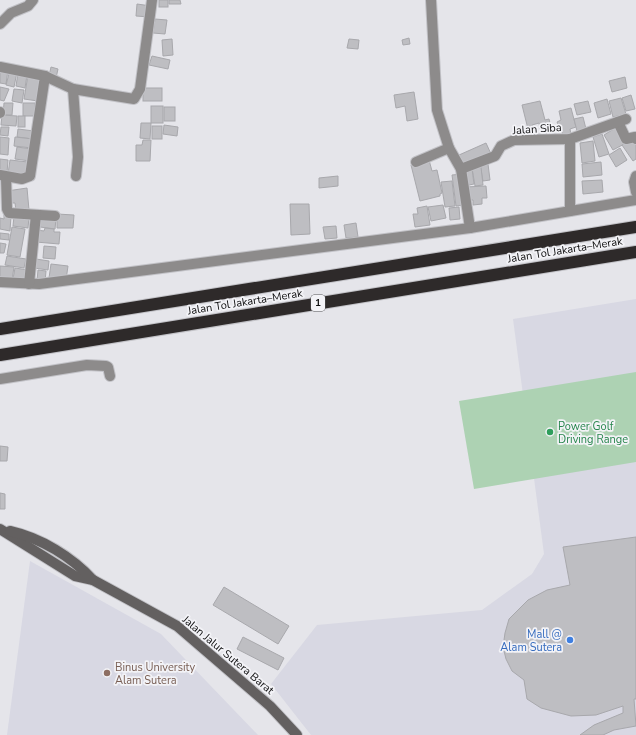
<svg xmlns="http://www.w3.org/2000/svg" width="636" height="735" viewBox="0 0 636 735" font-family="'Nunito Sans',sans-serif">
	<rect width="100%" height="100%" fill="#e5e5ea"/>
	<g fill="#d8d8e3">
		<polygon points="636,299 636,735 311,735 271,684 317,625 482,610 532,574 544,554 513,319"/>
		<polygon points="30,561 161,634 258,735 7,735"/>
	</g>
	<polygon fill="#add2b3" points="636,372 636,462 474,489 459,401"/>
	<g fill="#bebec2" stroke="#a8a8ac">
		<rect x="159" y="0" width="9" height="7"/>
		<polygon points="169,0 180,0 181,4 169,4"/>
		<polygon points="137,4 151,6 150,17 136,16"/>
		<polygon points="155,19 167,20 165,34 153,33"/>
		<polygon points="409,38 410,44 403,45 402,40"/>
		<polygon points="172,39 173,55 163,56 162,40"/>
		<polygon points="349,39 359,40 358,49 347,48"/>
		<polygon points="152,56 170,60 168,69 149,65"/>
		<polygon points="51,67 58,69 56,78 49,76"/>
		<polygon points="0,69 8,70 6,84 0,83"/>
		<polygon points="10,70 17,72 14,87 6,85"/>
		<polygon points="18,73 27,75 25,88 16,86"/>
		<polygon points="28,75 40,77 38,101 24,99"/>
		<polygon points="625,77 627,88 612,92 609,81"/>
		<polygon points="0,87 9,89 4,101 0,100"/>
		<rect x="143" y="88" width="19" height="13"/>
		<polygon points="14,89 24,90 22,103 12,101"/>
		<polygon points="414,92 418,119 407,121 405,106 396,108 394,95"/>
		<polygon points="631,95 635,109 626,111 622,98"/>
		<polygon points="621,98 626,114 613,117 609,101"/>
		<polygon points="607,99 611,114 598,118 594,103"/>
		<polygon points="540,101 545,120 549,119 551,127 540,129 539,123 532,125 534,132 529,133 522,105"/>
		<polygon points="588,101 591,112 577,115 574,104"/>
		<polygon points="4,103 13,103 12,115 3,115"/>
		<rect x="23" y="103" width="12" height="13"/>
		<rect x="151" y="106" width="12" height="17"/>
		<rect x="164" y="107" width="11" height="14"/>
		<polygon points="571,108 576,127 570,129 571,135 564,137 557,122 561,120 559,111"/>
		<polygon points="2,115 17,116 16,126 1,125"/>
		<rect x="18" y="116" width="7" height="11"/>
		<polygon points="583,117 586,129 577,131 574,119"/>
		<polygon points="141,123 151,123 150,139 140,138"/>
		<polygon points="164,125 178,127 177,136 163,134"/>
		<rect x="152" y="126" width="10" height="13"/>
		<polygon points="1,127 9,127 8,136 0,135"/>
		<polygon points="617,127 626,143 613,150 604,135"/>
		<polygon points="18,129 34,131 33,139 17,137"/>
		<polygon points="602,134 609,154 599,157 593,137"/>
		<polygon points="0,137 9,138 8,155 0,154"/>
		<polygon points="15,137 33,139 32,148 14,146"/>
		<polygon points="631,139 636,145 636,159 633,161 622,145"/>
		<polygon points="143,140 151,140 150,161 136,161 136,145 142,145"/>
		<polygon points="593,141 595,161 582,163 580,143"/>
		<polygon points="486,143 491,154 464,166 459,155"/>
		<polygon points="17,147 32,149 30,161 15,159"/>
		<polygon points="620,148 627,160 616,167 609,155"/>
		<polygon points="0,159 8,160 7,173 0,172"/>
		<polygon points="10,160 28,162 26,176 8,174"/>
		<polygon points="429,160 432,171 437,170 442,193 440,194 440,196 420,201 411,165"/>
		<polygon points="601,162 602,175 583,177 582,164"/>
		<polygon points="488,164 490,180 483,181 480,165"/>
		<polygon points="481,167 483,185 475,186 472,168"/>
		<polygon points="472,169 474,184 464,186 463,170"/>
		<polygon points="462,174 465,205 456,206 452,175"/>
		<polygon points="338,176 338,186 319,188 319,178"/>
		<polygon points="602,180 603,192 583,194 582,181"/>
		<polygon points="452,181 455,206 445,207 441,182"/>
		<polygon points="486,186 487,198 482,198 482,204 473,205 473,200 466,200 465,187"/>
		<polygon points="27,188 29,210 16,211 15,203 8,203 7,191"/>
		<polygon points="290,204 309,204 310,234 291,235"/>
		<polygon points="443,205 446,218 431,221 428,207"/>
		<polygon points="427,206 430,225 415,227 413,214 418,214 417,208"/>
		<polygon points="459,207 460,219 450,220 449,208"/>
		<polygon points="57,214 74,215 73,228 57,228"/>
		<polygon points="4,215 11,216 10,231 0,229 0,218 4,219"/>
		<polygon points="14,216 29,217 28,228 13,226"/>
		<polygon points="41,217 56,219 55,229 40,227 40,225 37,224"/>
		<polygon points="356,223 358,237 346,238 344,225"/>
		<polygon points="336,226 337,238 325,239 323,227"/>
		<polygon points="12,227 25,229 20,257 7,255"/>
		<polygon points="45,228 54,229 54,232 60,232 59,244 36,242 37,230 44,231"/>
		<polygon points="0,233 9,234 9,240 0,239"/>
		<polygon points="0,243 6,244 4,253 0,253"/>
		<polygon points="44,246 56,247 55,259 43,258"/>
		<polygon points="7,256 26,259 24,268 5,265"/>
		<polygon points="36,259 49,261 48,270 34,268"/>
		<polygon points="51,264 68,266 66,280 49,278"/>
		<polygon points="0,266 14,267 12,280 0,278"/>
		<polygon points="15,268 28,270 27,281 13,279"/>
		<polygon points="38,270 46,271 45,282 37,281"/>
		<polygon points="0,446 8,447 7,461 0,461"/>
		<polygon points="0,493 5,494 5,509 0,509"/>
		<polygon points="636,537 636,699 634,699 636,726 614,730 603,735 580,735 594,725 623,713 623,706 596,715 571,716 541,708 527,699 524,680 512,671 506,659 503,647 505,633 509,619 528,600 547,590 570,585 563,547"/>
		<polygon points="224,587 289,626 278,644 213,605"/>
		<polygon points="243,637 284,658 278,670 237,649"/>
	</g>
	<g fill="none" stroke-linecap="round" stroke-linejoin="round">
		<defs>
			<g id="street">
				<polyline points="431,0 437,110 449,148 461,169 470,228 636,200"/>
				<polyline points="0,24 11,13 28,6 33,0"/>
				<polyline points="0,67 45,76 30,176 22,179 0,175"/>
				<polyline points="45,76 73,89 134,99 140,89 152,0"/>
				<polyline points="73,89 78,157 76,176"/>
				<polyline points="0,112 0,113"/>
				<polyline points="618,122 626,139 635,137 636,139"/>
				<polyline points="416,162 449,148"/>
				<polyline points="461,169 495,156 501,146 514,140 570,139 626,119"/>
				<polyline points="636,176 634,182 636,192"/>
				<polyline points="6,177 7,209 9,213 55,216"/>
				<polyline points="570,211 570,139"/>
				<polyline points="0,282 39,284 470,228"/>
				<polyline points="29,284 36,215"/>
				<polyline points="0,379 87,365 106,366 108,367 110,376"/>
			</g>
			<g id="secondary">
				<polyline points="0,529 75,576 93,580 177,626 270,706 297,735"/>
				<path d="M10 531C41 538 72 557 93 580"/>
			</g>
			<g id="highway">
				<polyline points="0,329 636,227"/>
				<polyline points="0,355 636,252"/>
			</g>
		</defs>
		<use href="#street" stroke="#c2c2c7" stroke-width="12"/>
		<use href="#secondary" stroke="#c2c2c7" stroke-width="12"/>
		<use href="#highway" stroke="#c2c2c7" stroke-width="14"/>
		<use href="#street" stroke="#8d8b8b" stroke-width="10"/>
		<use href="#secondary" stroke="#636060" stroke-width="10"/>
		<use href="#highway" stroke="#2e2a2a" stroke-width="12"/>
	</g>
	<circle fill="#2e9e5b" stroke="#f3f3f7" stroke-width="1.5" cx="550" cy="432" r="4"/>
	<circle fill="#3f7fe0" stroke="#f3f3f7" stroke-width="1.5" cx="570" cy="640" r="4"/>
	<circle fill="#8d6e63" stroke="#f3f3f7" stroke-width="1.5" cx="107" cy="673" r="4"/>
	<g text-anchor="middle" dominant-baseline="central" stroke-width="3.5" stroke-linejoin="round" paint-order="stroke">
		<rect fill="#f3f3f7" stroke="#525254" stroke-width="1" x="311" y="295" width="14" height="16" rx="3"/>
		<g font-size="10" font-weight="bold" fill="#0d0d0e">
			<text x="318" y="303">1</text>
		</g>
		<g font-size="11" fill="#0d0d0e" stroke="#f3f3f7">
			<text transform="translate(537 129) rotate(-4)">Jalan Siba</text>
			<text transform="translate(565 250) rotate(-9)">Jalan Tol Jakarta–Merak</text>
			<text transform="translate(245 302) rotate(-9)">Jalan Tol Jakarta–Merak</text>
			<text transform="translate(228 655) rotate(40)">Jalan Jalur Sutera Barat</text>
		</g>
		<g font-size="11" fill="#27864d" stroke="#f3f3f7" text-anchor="start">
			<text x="558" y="426">Power Golf<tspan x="558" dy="13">Driving Range</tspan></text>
		</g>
		<g font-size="11" fill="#366cbe" stroke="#f3f3f7" text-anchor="end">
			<text x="562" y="634">Mall @<tspan x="562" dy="13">Alam Sutera</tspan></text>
		</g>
		<g font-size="11" fill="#785e54" stroke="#f3f3f7" text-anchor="start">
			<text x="115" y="667">Binus University<tspan x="115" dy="13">Alam Sutera</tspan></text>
		</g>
	</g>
</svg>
